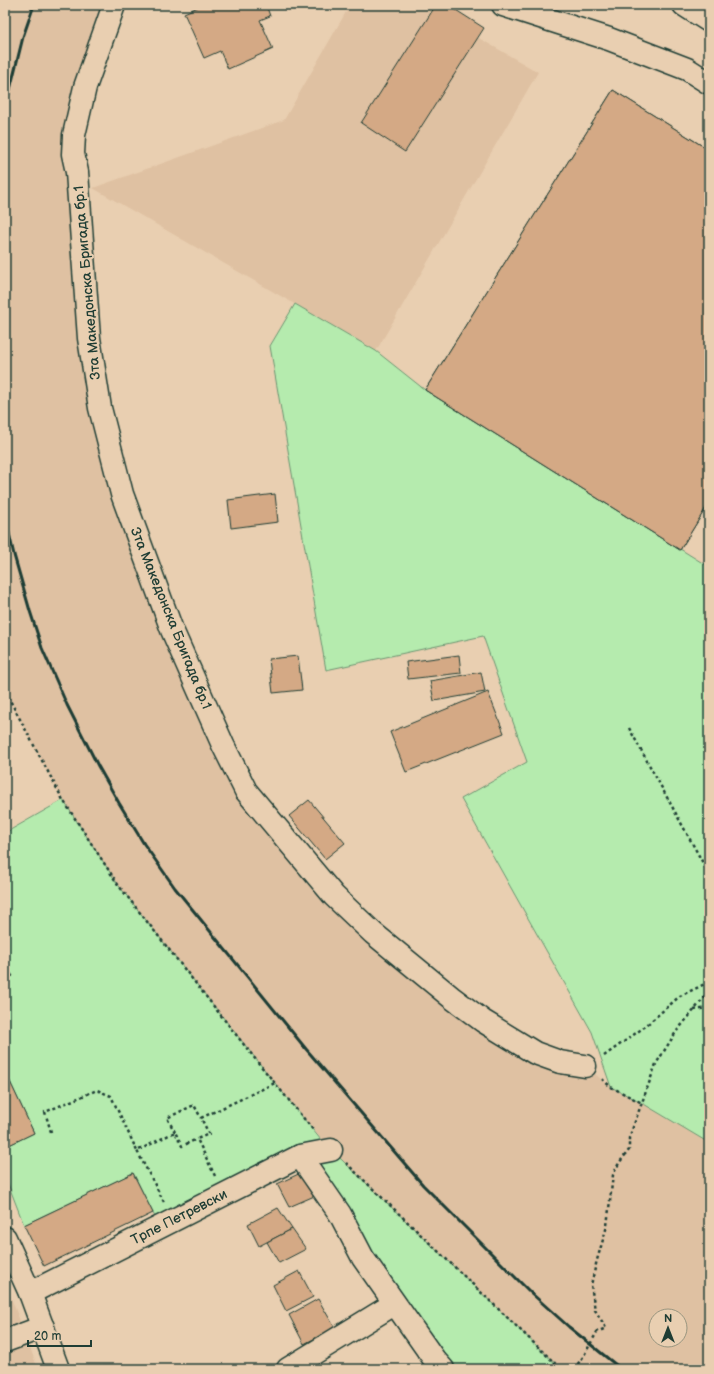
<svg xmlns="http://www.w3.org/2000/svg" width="714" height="1374" viewBox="0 0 714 1374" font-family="'Balsamiq Sans',sans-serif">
	<rect width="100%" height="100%" fill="#e9cfb1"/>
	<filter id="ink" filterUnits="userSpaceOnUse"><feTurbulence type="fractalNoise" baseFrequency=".025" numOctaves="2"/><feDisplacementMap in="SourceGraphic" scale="8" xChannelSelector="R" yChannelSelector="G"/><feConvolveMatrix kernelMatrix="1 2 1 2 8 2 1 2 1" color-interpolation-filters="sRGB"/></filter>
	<g filter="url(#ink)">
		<g fill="#dfc1a2" fill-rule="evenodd">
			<path d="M5 5H114L74 135 100 408 223 745 307 864 483 1021 585 1066 611 1087 642 1103 709 1143V1369H561L322 1140 256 1060 119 886 63 800 5 691ZM656 1316H680V1340H656Z"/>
			<polygon points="350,5 421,5 538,72 376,351 93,188 284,120"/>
			<polygon points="5,1282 25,1334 38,1369 5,1369"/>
		</g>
		<g fill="#b5ebae" stroke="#6a9471">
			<polygon points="295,304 376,351 425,390 709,567 709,1143 642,1103 611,1087 592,1032 461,799 527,762 483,636 326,670 270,346"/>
			<polygon points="63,800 119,886 275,1083 321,1140 561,1369 443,1369 300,1156 160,1227 133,1173 24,1225 5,1176 5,1147 34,1133 5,1071 5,979 13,976 5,966 5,833"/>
		</g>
		<g fill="#d4a985" stroke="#1f3d34">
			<polygon points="197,5 266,5 270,16 260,20 273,49 228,69 220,51 204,58 184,13 198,7"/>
			<polygon points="436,5 448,5 484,28 405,152 361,123"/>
			<polygon points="613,90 709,150 709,503 680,550 425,390"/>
			<polygon points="613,90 709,150 709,503 680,550 425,390"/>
			<polygon points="275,494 278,522 231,528 228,500"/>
			<polygon points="459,655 461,673 408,679 406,662"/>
			<polygon points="298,656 302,690 273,693 269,659"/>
			<polygon points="481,672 485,692 434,701 430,681"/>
			<polygon points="488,692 504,733 406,772 390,732"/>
			<polygon points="309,800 345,843 325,859 289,816"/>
			<polygon points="5,966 13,976 5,979"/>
			<polygon points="5,1071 34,1133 5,1147"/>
			<polygon points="305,1171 319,1194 289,1207 277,1184"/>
			<polygon points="133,1173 153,1213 44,1266 24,1225"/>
			<polygon points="278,1208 292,1229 259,1246 248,1224"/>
			<polygon points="292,1229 306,1249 279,1263 267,1242"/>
			<polygon points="299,1271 313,1297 286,1311 273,1285"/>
			<polygon points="318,1299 335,1328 304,1344 289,1315"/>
		</g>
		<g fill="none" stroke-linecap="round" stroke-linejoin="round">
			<defs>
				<g id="minor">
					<polyline points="114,5 85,87 74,135 73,154 77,172 89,338 100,408 122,494 172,630 223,745 246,791 334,896 373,933 451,997 483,1021 535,1053 560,1062 585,1066"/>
					<polyline points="503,5 609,39 687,69 709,83"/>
					<polyline points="684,5 709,21"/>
					<polyline points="300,1156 340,1214 363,1258 434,1359 443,1369"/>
					<polyline points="5,1238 30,1293 58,1369"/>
					<polyline points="30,1293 300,1156 331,1150"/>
					<polyline points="5,1341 43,1327"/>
					<polyline points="288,1369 394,1304"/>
				</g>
			</defs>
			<use href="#minor" stroke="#1f3d34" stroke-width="25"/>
			<g stroke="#1f3d34" stroke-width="2.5" stroke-dasharray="3 3" stroke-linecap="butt">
				<polyline points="5,691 63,800 119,886 256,1060 314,1131"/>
				<polyline points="5,701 10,700"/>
				<polyline points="629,728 709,874"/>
				<polyline points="694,1010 709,1008"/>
				<polyline points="604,1056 643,1028 680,996 709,982"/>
				<polyline points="602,1079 611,1087 642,1103"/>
				<polyline points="51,1132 45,1112 97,1090 111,1096 137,1151"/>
				<polyline points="175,1132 167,1118 194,1105 201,1118"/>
				<polyline points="346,1163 561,1369"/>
				<polyline points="215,1176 197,1139 209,1134 201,1118 275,1083"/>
				<polyline points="164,1202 137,1151 175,1132 182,1146 197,1139"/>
				<polyline points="574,1369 583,1357 597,1332 606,1328 595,1310 591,1285 597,1260 607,1226 613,1175 619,1163 629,1150 629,1138 656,1064 676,1032 709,992"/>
			</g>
			<use href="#minor" stroke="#e9cfb1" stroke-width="22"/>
			<g stroke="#1f3d34" stroke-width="3">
				<polyline points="5,110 23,37 34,5"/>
				<polyline points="5,516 14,555 30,611 42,648 67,705 98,766 119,803 144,844 175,888 306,1049 423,1185 530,1292 569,1327 621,1369"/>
			</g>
		</g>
	</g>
	<g text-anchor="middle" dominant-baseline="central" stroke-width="4" stroke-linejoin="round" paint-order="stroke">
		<g font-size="14" fill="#1f3d34" stroke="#e9cfb1">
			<text transform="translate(87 283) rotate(-95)">3та Македонска Бригада бр.1</text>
			<text transform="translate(171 618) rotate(68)">3та Македонска Бригада бр.1</text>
			<text transform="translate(179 1217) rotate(-27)">Трпе Петревски</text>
		</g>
	</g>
	<rect width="714" height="1374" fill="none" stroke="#e9cfb1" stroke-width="20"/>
	<rect x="10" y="10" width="694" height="1354" fill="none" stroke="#1f3d34" stroke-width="1.5" filter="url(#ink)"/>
	<g transform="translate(668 1328)"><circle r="19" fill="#e9cfb1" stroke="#98957f"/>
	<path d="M0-3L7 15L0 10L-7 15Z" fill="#1f3d34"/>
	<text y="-6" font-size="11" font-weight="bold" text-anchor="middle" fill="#1f3d34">N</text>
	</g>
	<path d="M28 1340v6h63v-6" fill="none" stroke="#1f3d34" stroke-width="2"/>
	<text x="34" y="1340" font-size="12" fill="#1f3d34" stroke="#e9cfb1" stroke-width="3" paint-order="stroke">20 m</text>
</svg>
